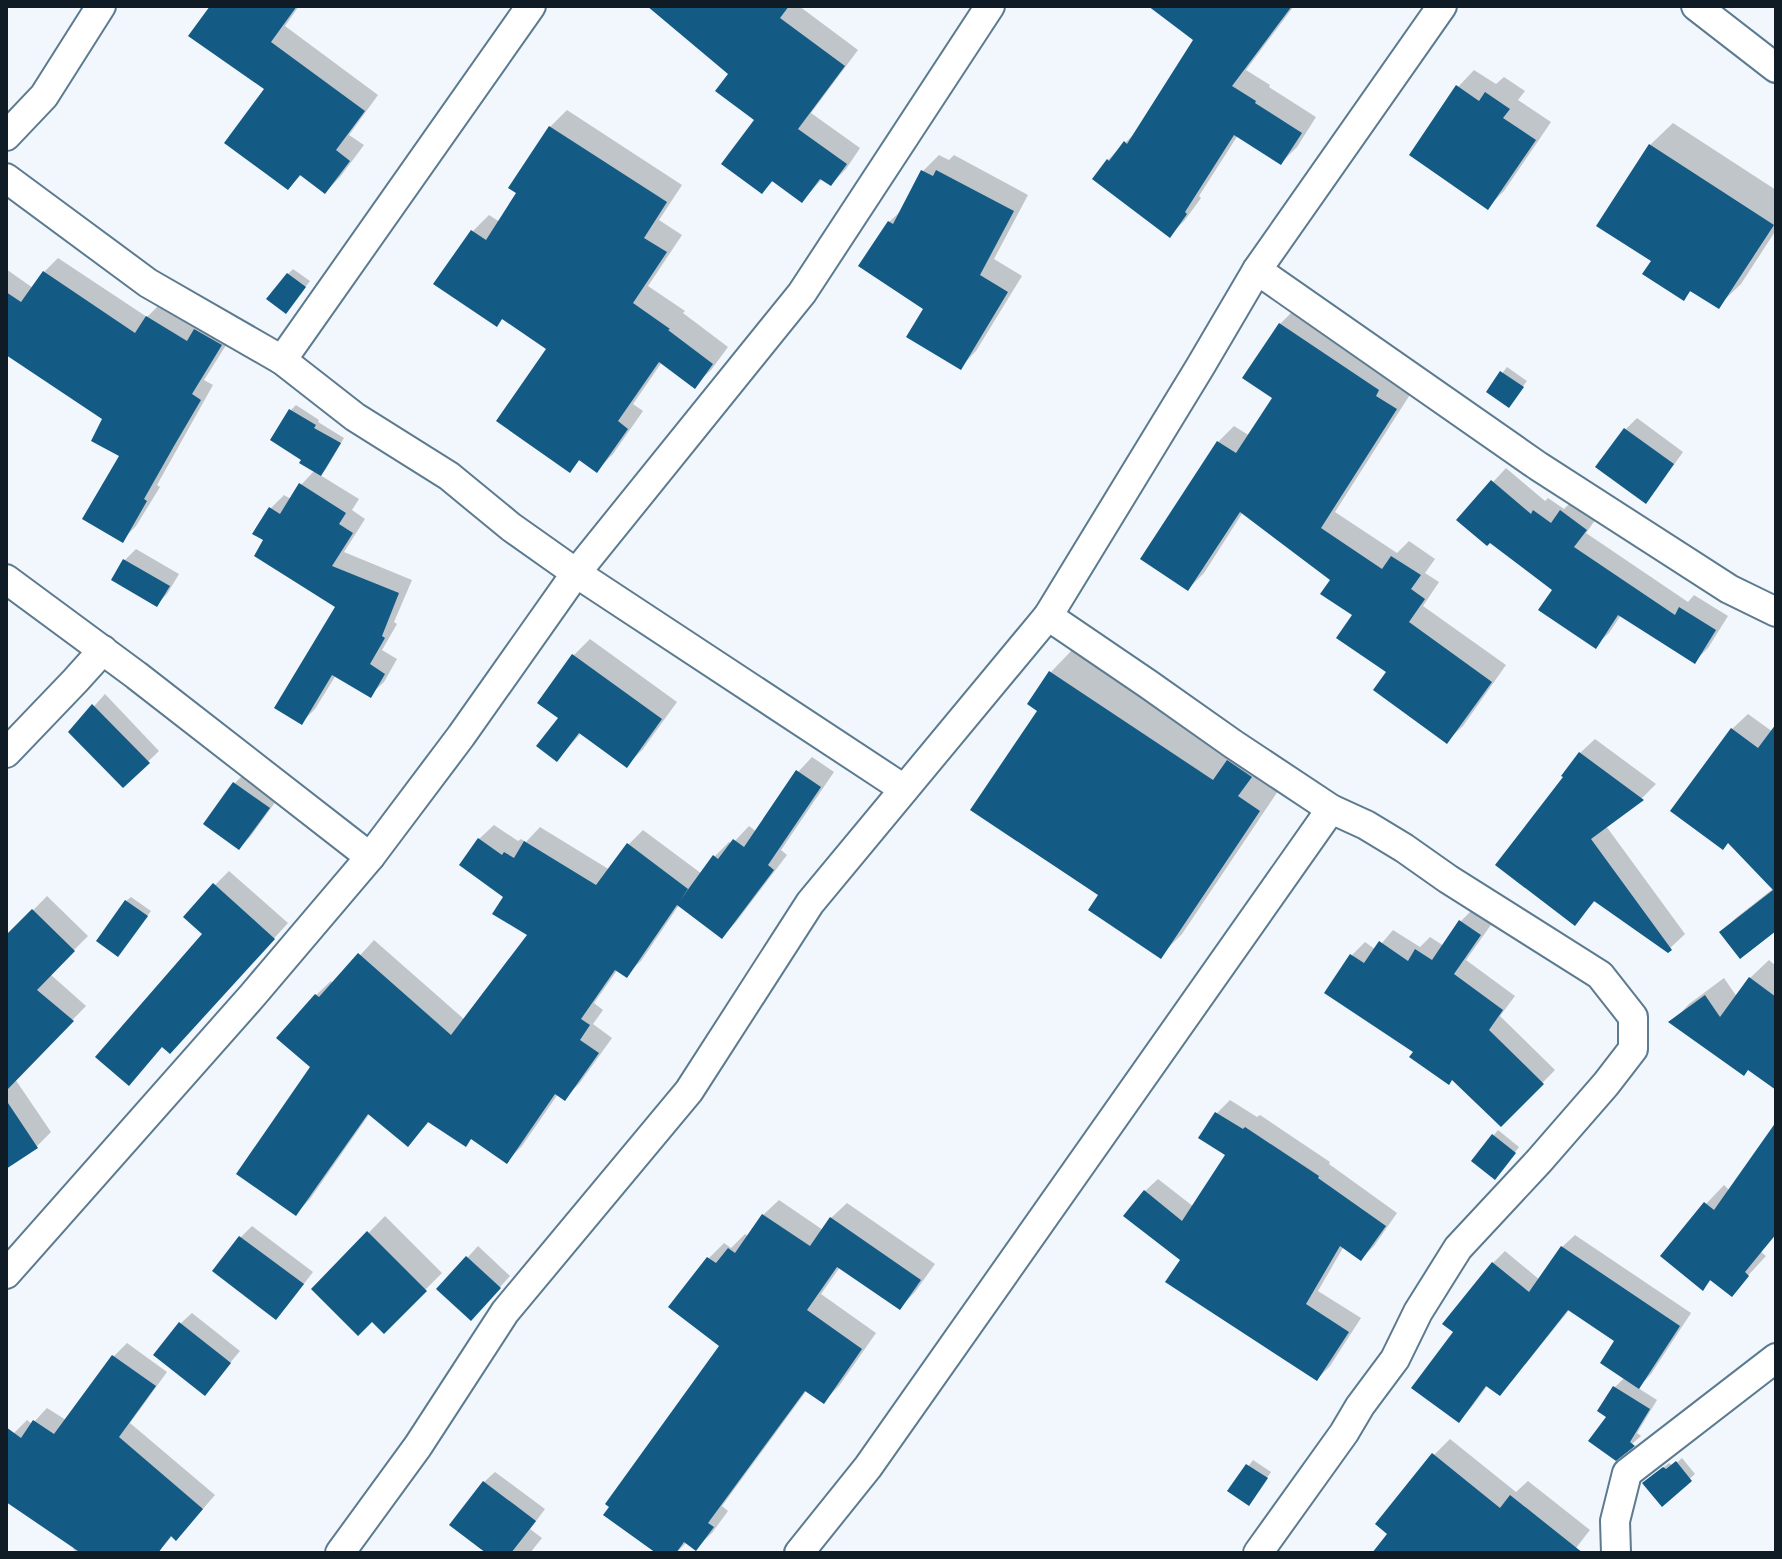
<svg xmlns="http://www.w3.org/2000/svg" width="1782" height="1559" viewBox="0 0 1782 1559" font-family="'IBM Plex Sans',sans-serif">
	<rect width="100%" height="100%" fill="#f1f7fc"/>
	<g fill="#0003">
		<polygon points="212,6 299,6 285,26 378,95 349,135 364,145 340,177 325,192 302,174 288,188 267,89"/>
		<polygon points="651,6 799,6 858,50 811,113 860,148 846,169 831,184 823,178 802,201 774,180 762,192 756,120 731,73"/>
		<polygon points="1179,6 1294,6 1246,70 1270,85 1269,87 1316,117 1297,147 1281,163 1238,135 1199,196 1201,198 1185,220 1170,235 1095,179 1108,160 1140,128 1195,40"/>
		<polygon points="1474,70 1496,84 1504,77 1525,91 1518,100 1551,122 1504,191 1488,207 1458,87"/>
		<polygon points="567,110 682,185 659,220 682,235 648,286 685,311 683,313 728,347 711,370 694,386 662,362 633,404 643,411 613,454 597,470 581,459 570,470 549,349 504,317 496,325 473,231 489,215 500,222 519,192 511,187 550,127"/>
		<polygon points="1673,123 1776,190 1776,230 1741,284 1718,306 1692,290 1683,299 1653,261 1650,145"/>
		<polygon points="939,155 949,160 954,155 1028,195 994,259 1022,276 976,351 961,367 926,308 889,222 903,209 923,171"/>
		<polygon points="58,258 147,317 161,303 235,331 204,380 213,385 157,485 160,487 136,526 122,540 122,455 105,418 6,326 6,269 33,288 44,272"/>
		<polygon points="293,269 310,281 290,307 288,274"/>
		<polygon points="1296,308 1411,393 1335,512 1397,553 1409,541 1435,559 1425,573 1439,582 1423,606 1506,665 1463,726 1447,741 1389,672 1332,579 1243,512 1204,573 1188,589 1218,442 1234,426 1250,436 1274,398 1280,324"/>
		<polygon points="1507,367 1527,381 1513,400 1488,392"/>
		<polygon points="296,405 319,420 318,422 344,438 326,469 320,475 359,499 352,510 365,519 344,552 412,580 394,622 397,624 382,650 397,659 384,682 370,695 336,675 315,709 302,722 338,606 266,540 271,508 284,495 291,499 301,485 315,470 303,459 291,410"/>
		<polygon points="1637,418 1683,452 1656,490 1645,501 1598,467 1626,429"/>
		<polygon points="1506,468 1545,501 1548,498 1564,509 1575,498 1598,516 1586,533 1688,602 1694,595 1728,616 1708,648 1695,661 1621,615 1609,633 1595,646 1555,589 1459,519"/>
		<polygon points="136,549 179,574 167,594 156,605 114,580 125,560"/>
		<polygon points="590,639 677,702 643,749 627,765 582,732 557,760 561,717 574,655"/>
		<polygon points="1072,650 1280,788 1182,934 1160,956 1101,895 1040,710 1030,704 1051,672"/>
		<polygon points="105,694 159,751 123,786 71,732"/>
		<polygon points="1748,714 1773,732 1776,728 1776,928 1721,932 1737,917 1774,888 1732,729"/>
		<polygon points="1595,739 1656,784 1642,798 1606,826 1685,934 1668,950 1596,900 1575,923 1566,776 1580,753"/>
		<polygon points="812,757 834,772 781,850 787,855 736,922 722,937 679,905 641,961 626,975 618,969 594,1003 603,1010 593,1024 612,1038 579,1084 564,1098 558,1094 522,1146 507,1161 473,1137 465,1145 430,1121 408,1144 370,1113 310,1199 296,1213 313,1067 279,1038 316,995 331,981 334,984 374,940 465,1020 530,935 506,896 479,839 494,825 518,841 521,839 526,842 540,827 610,870 628,845 643,830 702,874 715,856 729,842 732,844 749,826 757,832 798,772"/>
		<polygon points="246,772 279,797 250,837 239,848 235,783"/>
		<polygon points="229,871 288,923 184,1037 163,1045 129,1084 204,934 215,885"/>
		<polygon points="47,896 88,936 50,974 86,1006 15,1079 51,1132 37,1146 6,1166 6,938"/>
		<polygon points="131,897 151,911 122,950 126,901"/>
		<polygon points="1474,908 1493,922 1466,960 1515,996 1500,1016 1555,1070 1501,1125 1453,1078 1416,1051 1352,955 1365,942 1376,950 1393,930 1420,947 1430,937 1444,946 1461,921"/>
		<polygon points="1769,960 1776,966 1776,1087 1672,1022 1689,1004 1724,978 1737,997 1750,978"/>
		<polygon points="1230,1100 1257,1117 1260,1115 1330,1162 1329,1164 1397,1213 1374,1246 1361,1259 1344,1246 1318,1291 1361,1318 1330,1366 1317,1379 1182,1260 1145,1191 1158,1179 1194,1207 1228,1154 1201,1138 1217,1113"/>
		<polygon points="1776,1125 1776,1235 1761,1252 1766,1256 1731,1294 1712,1279 1703,1288 1706,1204 1724,1185 1730,1191"/>
		<polygon points="1498,1130 1519,1147 1500,1172 1474,1160"/>
		<polygon points="779,1200 823,1230 831,1218 847,1203 935,1264 915,1292 900,1308 840,1267 821,1294 876,1333 839,1386 823,1402 807,1390 722,1506 728,1511 712,1533 696,1548 687,1542 676,1553 660,1553 722,1346 709,1258 724,1243 731,1248 745,1234 749,1237 763,1215"/>
		<polygon points="385,1216 442,1273 384,1331 372,1320 314,1289"/>
		<polygon points="252,1226 313,1272 287,1306 276,1317 215,1271 241,1237"/>
		<polygon points="1575,1235 1691,1313 1651,1374 1638,1388 1657,1400 1637,1433 1641,1436 1616,1458 1609,1416 1600,1411 1615,1387 1625,1377 1616,1341 1570,1309 1512,1381 1488,1385 1470,1409 1458,1421 1456,1332 1493,1263 1505,1251 1540,1280 1562,1247"/>
		<polygon points="478,1246 510,1276 482,1307 439,1289"/>
		<polygon points="192,1313 240,1351 205,1393 181,1323"/>
		<polygon points="127,1343 167,1372 130,1423 215,1495 189,1525 173,1535 157,1553 78,1553 73,1549 75,1547 6,1500 6,1444 14,1433 27,1420 32,1424 47,1408 66,1420 114,1356"/>
		<polygon points="1450,1439 1516,1492 1528,1481 1590,1530 1572,1553 1374,1553 1390,1534 1434,1455"/>
		<polygon points="1682,1458 1695,1474 1662,1504 1649,1478 1669,1463 1673,1466"/>
		<polygon points="1253,1460 1271,1472 1253,1498 1230,1491"/>
		<polygon points="495,1472 545,1509 530,1529 542,1538 530,1553 489,1553 484,1482"/>
	</g>
	<g fill="#135a85">
		<polygon points="210,6 297,6 271,42 365,111 336,150 350,161 325,194 300,175 288,190 224,143 264,89 188,36"/>
		<polygon points="647,6 789,6 780,18 845,66 798,129 847,164 831,186 820,179 802,203 772,181 762,194 721,164 754,120 715,91 728,74"/>
		<polygon points="1148,6 1292,6 1232,86 1256,101 1255,103 1302,133 1281,165 1234,135 1185,212 1187,214 1170,238 1092,179 1107,159 1109,161 1124,141 1127,144 1193,40"/>
		<polygon points="1456,85 1479,101 1485,92 1510,109 1503,118 1536,140 1488,210 1409,155"/>
		<polygon points="549,126 667,202 644,238 667,252 633,303 670,329 668,330 713,364 695,389 659,362 618,421 628,429 597,473 579,460 570,473 496,421 546,349 502,319 497,327 433,284 471,230 486,240 516,193 508,188"/>
		<polygon points="1649,144 1774,225 1719,309 1690,291 1684,301 1642,274 1651,261 1596,226"/>
		<polygon points="921,170 933,176 936,170 1014,211 980,275 1008,292 961,370 906,337 923,309 858,266 888,221 893,224"/>
		<polygon points="43,271 135,333 146,316 187,341 194,329 222,345 192,394 201,400 174,446 144,499 147,501 123,543 82,519 119,456 91,441 102,419 6,355 6,292 21,302"/>
		<polygon points="287,273 306,287 286,314 266,299"/>
		<polygon points="1279,323 1379,390 1376,396 1397,409 1321,528 1382,569 1391,556 1421,575 1411,589 1425,599 1409,622 1492,682 1447,744 1373,690 1386,672 1336,638 1352,615 1320,594 1330,580 1240,512 1188,591 1140,559 1217,441 1236,453 1272,398 1242,378"/>
		<polygon points="1500,371 1524,387 1509,408 1486,392"/>
		<polygon points="289,409 316,425 314,428 341,443 321,476 299,463 301,460 270,440"/>
		<polygon points="1624,428 1674,464 1646,504 1595,467"/>
		<polygon points="1491,480 1531,514 1533,510 1551,523 1560,510 1587,530 1574,547 1675,615 1679,607 1716,630 1695,664 1618,615 1596,649 1538,610 1552,590 1490,543 1487,546 1456,520"/>
		<polygon points="299,483 346,513 339,524 353,533 332,566 399,593 382,636 385,638 370,664 385,674 371,698 332,675 302,725 274,708 335,607 254,556 263,540 252,534 269,507 280,514"/>
		<polygon points="123,559 170,586 157,607 111,580"/>
		<polygon points="572,654 662,719 627,768 579,733 557,762 536,746 558,718 537,703"/>
		<polygon points="1049,671 1213,780 1227,760 1252,777 1238,796 1260,811 1161,959 1088,910 1098,895 970,810 1037,711 1027,704"/>
		<polygon points="92,704 150,763 123,788 68,732"/>
		<polygon points="1776,724 1776,931 1740,959 1719,932 1773,890 1728,843 1723,850 1670,811 1731,728 1758,748"/>
		<polygon points="1579,752 1644,800 1591,839 1672,950 1668,953 1594,901 1575,926 1495,865 1563,777 1561,776"/>
		<polygon points="796,770 821,787 768,865 774,870 722,939 677,905 627,978 615,970 581,1019 590,1025 580,1040 599,1053 565,1101 555,1094 507,1164 471,1139 466,1147 428,1122 408,1147 368,1114 296,1216 236,1174 310,1067 276,1038 315,994 319,997 358,953 451,1035 527,935 492,914 503,897 459,865 478,838 502,855 504,852 514,858 524,841 596,885 627,843 688,889 679,902 713,855 718,859 733,839 744,847"/>
		<polygon points="233,782 270,808 239,850 203,824"/>
		<polygon points="213,883 275,939 170,1054 162,1047 129,1086 95,1057 202,934 183,917"/>
		<polygon points="125,900 148,916 118,957 96,941"/>
		<polygon points="32,909 75,951 37,990 74,1021 6,1091 6,935"/>
		<polygon points="1459,920 1481,935 1454,974 1503,1010 1489,1030 1544,1084 1501,1127 1452,1080 1449,1085 1409,1057 1413,1052 1324,993 1350,954 1364,963 1379,941 1408,961 1415,949 1432,960"/>
		<polygon points="1749,977 1776,997 1776,1090 1748,1070 1744,1076 1668,1022 1705,995 1720,1017"/>
		<polygon points="6,1100 38,1148 6,1169"/>
		<polygon points="1215,1112 1243,1129 1245,1127 1319,1176 1318,1178 1386,1226 1361,1261 1340,1246 1306,1304 1349,1332 1317,1381 1165,1282 1180,1260 1123,1216 1144,1190 1182,1221 1225,1155 1198,1138"/>
		<polygon points="1776,1122 1776,1234 1745,1272 1749,1276 1732,1297 1710,1280 1703,1291 1660,1256 1704,1202 1714,1210"/>
		<polygon points="1492,1134 1516,1153 1495,1180 1471,1161"/>
		<polygon points="762,1214 810,1246 830,1217 921,1280 900,1310 837,1267 807,1310 862,1349 824,1404 805,1391 708,1523 714,1527 696,1551 684,1542 676,1553 656,1553 603,1515 609,1507 605,1504 719,1346 668,1307 707,1257 716,1263 728,1248 735,1253"/>
		<polygon points="367,1231 427,1291 384,1334 372,1322 358,1336 311,1289"/>
		<polygon points="239,1236 304,1284 276,1320 212,1271"/>
		<polygon points="1561,1246 1680,1326 1639,1389 1600,1363 1614,1341 1568,1310 1500,1396 1486,1386 1459,1423 1411,1388 1453,1332 1442,1324 1492,1262 1529,1292"/>
		<polygon points="466,1256 501,1288 471,1321 436,1289"/>
		<polygon points="179,1322 231,1363 205,1396 153,1355"/>
		<polygon points="112,1355 156,1386 119,1437 203,1509 176,1541 171,1536 158,1553 81,1553 6,1502 6,1427 21,1438 33,1420 54,1434"/>
		<polygon points="1613,1386 1650,1409 1630,1442 1635,1446 1616,1461 1588,1441 1606,1417 1597,1411"/>
		<polygon points="1432,1453 1500,1508 1510,1495 1583,1553 1372,1553 1387,1534 1375,1524"/>
		<polygon points="1676,1461 1692,1481 1662,1507 1642,1483 1663,1467 1666,1469"/>
		<polygon points="1246,1464 1268,1478 1249,1506 1227,1491"/>
		<polygon points="483,1481 536,1521 511,1553 486,1553 449,1525"/>
	</g>
	<g fill="none" stroke-linecap="round" stroke-linejoin="round">
		<defs>
			<g id="minor">
				<polyline points="1696,6 1776,68"/>
				<polyline points="6,136 44,96 101,6"/>
				<polyline points="6,178 148,283 282,360 355,417 449,476 511,527 576,573 904,789"/>
				<polyline points="1257,270 1538,466 1729,589 1776,612"/>
				<polyline points="282,360 531,6"/>
				<polyline points="6,579 136,675 370,857"/>
				<polyline points="1048,616 1148,684 1233,744 1331,809 1366,825 1404,848 1448,879 1600,975 1633,1017 1633,1049 1606,1084 1539,1161 1458,1248 1418,1312 1395,1359 1360,1406 1344,1433 1258,1553"/>
				<polyline points="6,753 75,681 103,650"/>
				<polyline points="6,1274 252,996 370,857 461,736 576,573 802,293 990,6"/>
				<polyline points="340,1553 418,1446 505,1312 689,1091 810,903 1048,616 1200,367 1257,270 1442,6"/>
				<polyline points="799,1553 868,1467 1331,809"/>
				<polyline points="1616,1553 1615,1521 1627,1473 1776,1358"/>
			</g>
		</defs>
		<use href="#minor" stroke="#5c7a90" stroke-width="32"/>
		<use href="#minor" stroke="#fff" stroke-width="28"/>
	</g>
	<rect width="1782" height="1559" fill="none" stroke="#101c25" stroke-width="16"/>
</svg>
